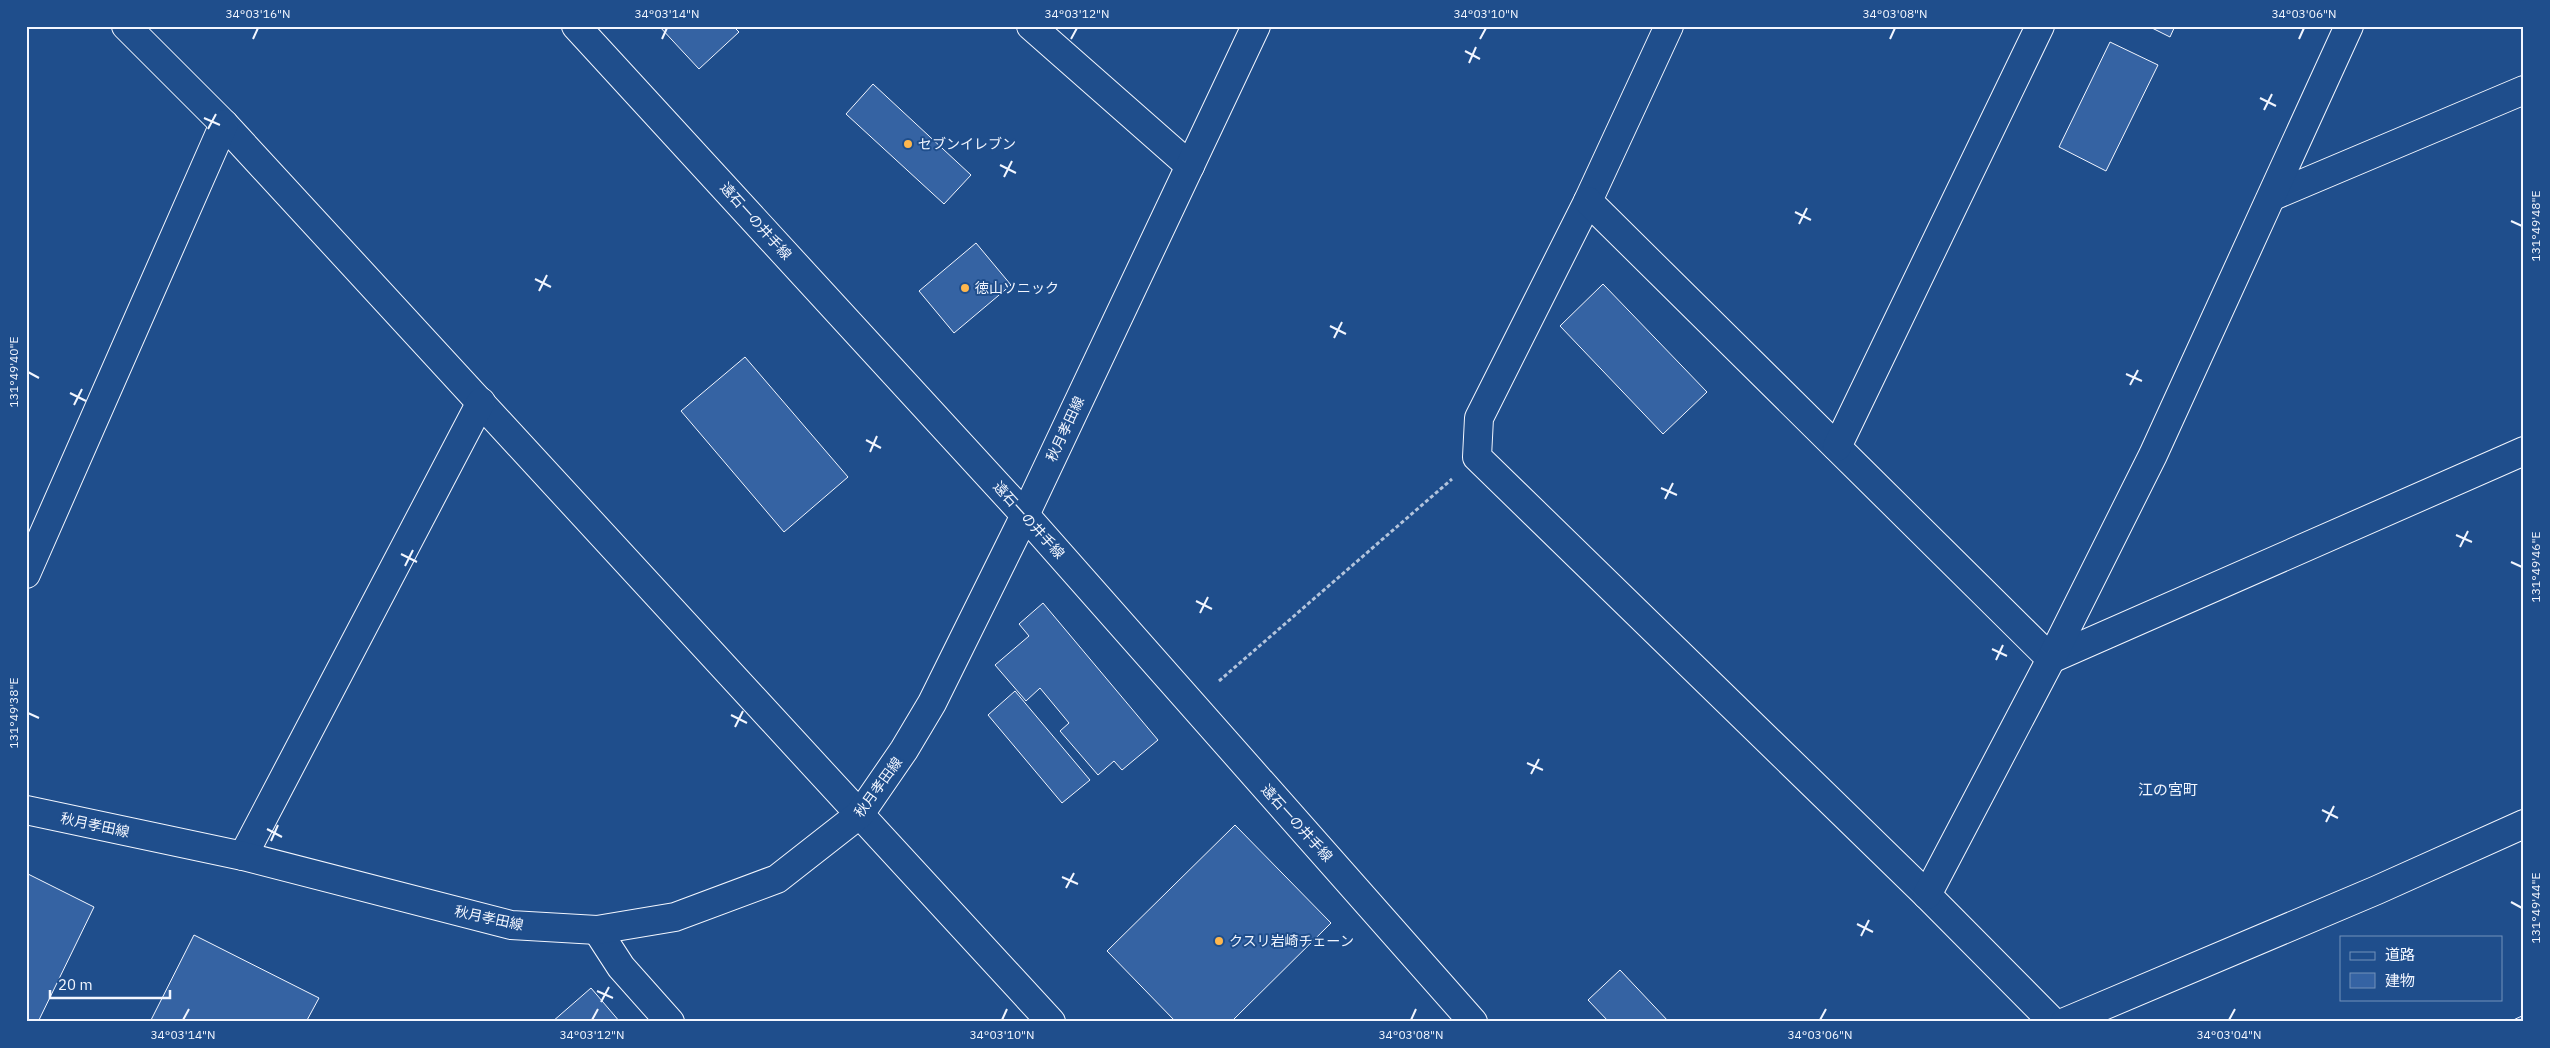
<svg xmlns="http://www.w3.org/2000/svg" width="2550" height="1048" viewBox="0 0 2550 1048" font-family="'IBM Plex Sans','Noto Sans JP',sans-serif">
	<rect width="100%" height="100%" fill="#1f4e8c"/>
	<g fill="#3563a3" stroke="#f2f6ff">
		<polygon points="659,26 733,26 739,32 699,69"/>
		<polygon points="2148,26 2175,26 2170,37"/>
		<polygon points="2110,42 2158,65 2106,171 2059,147"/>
		<polygon points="873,84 971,175 944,204 846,114"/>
		<polygon points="976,243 1011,285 954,333 919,291"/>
		<polygon points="1603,284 1707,392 1663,434 1560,326"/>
		<polygon points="745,357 848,477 784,532 681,411"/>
		<polygon points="1043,603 1158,740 1122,770 1114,761 1098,775 1060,731 1069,723 1040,688 1026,701 995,665 1029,636 1019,624"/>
		<polygon points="1015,691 1090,780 1062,803 988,715"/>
		<polygon points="1235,825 1331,923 1231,1022 1176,1022 1107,951"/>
		<polygon points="28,874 94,907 38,1022 26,1022 26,878"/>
		<polygon points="194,935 319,998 306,1022 150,1022"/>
		<polygon points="1620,970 1669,1022 1609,1022 1588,1000"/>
		<polygon points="591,988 620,1022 552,1022"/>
		<polygon points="2524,1015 2524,1022 2509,1022"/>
	</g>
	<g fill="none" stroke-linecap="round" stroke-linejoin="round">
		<defs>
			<g id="minor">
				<polyline points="126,26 224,124 1051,1022"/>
				<polyline points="1031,26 1190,166"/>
				<polyline points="1669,26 1588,201 1479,418 1477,457 1927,895 2053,1022"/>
				<polyline points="2273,196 2524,90"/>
				<polyline points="1588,201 2051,659"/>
				<polyline points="1837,447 2040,26"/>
				<polyline points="26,574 224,124"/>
				<polyline points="2051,659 2524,451"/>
				<polyline points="243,856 481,402"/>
				<polyline points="1927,895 2051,659 2153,455 2349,26"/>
				<polyline points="597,930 621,967 670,1022"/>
				<polyline points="2065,1022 2377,890 2524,824"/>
			</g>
			<g id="tertiary">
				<polyline points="576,26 1025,515 1473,1022"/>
				<polyline points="26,810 243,856 511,925 597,930 675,917 777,879 860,814 904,750 932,703 1025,515 1256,26"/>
			</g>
		</defs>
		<use href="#minor" stroke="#f2f6ff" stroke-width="30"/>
		<use href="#tertiary" stroke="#f2f6ff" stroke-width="30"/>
		<polyline stroke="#b3c4dc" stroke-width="3" stroke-dasharray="4 2.5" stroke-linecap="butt" points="1219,681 1452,479"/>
		<use href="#minor" stroke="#1f4e8c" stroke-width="28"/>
		<use href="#tertiary" stroke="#1f4e8c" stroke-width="28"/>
	</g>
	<path fill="none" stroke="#f2f6ff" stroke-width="2" d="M253 39 258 28M662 39 667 28M1071 39 1077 28M1480 39 1486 28M1890 39 1895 28M2299 39 2304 28M1465 51 1480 59M1469 63 1476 47M2260 98 2276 106M2264 110 2272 94M204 118 220 125M208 129 216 114M1000 165 1016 173M1004 177 1012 161M1795 212 1811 220M2511 221 2522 226M1799 224 1807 208M535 279 551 287M539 291 547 275M1330 326 1346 334M1334 338 1342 322M28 372 39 378M2126 374 2142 381M2130 385 2138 370M70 393 86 401M74 405 82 389M866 440 881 448M870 452 877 436M1661 488 1677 495M1665 499 1673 483M2456 535 2472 542M2460 547 2468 531M401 554 417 562M2511 562 2522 567M405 566 413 550M1196 601 1212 609M1200 613 1208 597M1992 649 2007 656M1996 660 2003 645M28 713 39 718M731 715 747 723M735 727 743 711M1527 763 1543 770M1531 774 1539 759M2322 810 2338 818M2326 822 2334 806M267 829 282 837M271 841 278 825M1062 877 1078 884M1066 888 1074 873M2511 902 2522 908M1857 924 1873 932M1861 936 1869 920M597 991 613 998M601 1002 609 987M183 1020 189 1009M592 1020 598 1009M1002 1020 1007 1009M1411 1020 1416 1009M1820 1020 1826 1009M2229 1020 2235 1009"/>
	<g fill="#ffb74d" stroke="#1f4e8c" stroke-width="2">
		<circle cx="908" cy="144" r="5"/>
		<circle cx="965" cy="288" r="5"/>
		<circle cx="1219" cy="941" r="5"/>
	</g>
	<g text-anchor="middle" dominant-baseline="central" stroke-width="4" stroke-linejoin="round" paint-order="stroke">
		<g font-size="14" fill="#f2f6ff" stroke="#1f4e8c" text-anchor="start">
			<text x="918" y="144">セブンイレブン</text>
			<text x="975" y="288">徳山ソニック</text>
			<text x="1229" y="941">クスリ岩崎チェーン</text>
		</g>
		<g font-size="14" fill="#f2f6ff" stroke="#1f4e8c">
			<text transform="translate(756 221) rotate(48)">遠石一の井手線</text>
			<text transform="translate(1065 429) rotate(-65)">秋月孝田線</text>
			<text transform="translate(1029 520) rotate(48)">遠石一の井手線</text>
			<text transform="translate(878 787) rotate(-54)">秋月孝田線</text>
			<text transform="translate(1297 823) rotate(48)">遠石一の井手線</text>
			<text transform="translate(95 825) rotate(12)">秋月孝田線</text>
			<text transform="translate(489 918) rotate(12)">秋月孝田線</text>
		</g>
		<g font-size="15" fill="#f2f6ff" stroke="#1f4e8c">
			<text x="2168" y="789">江の宮町</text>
		</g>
	</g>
	<rect width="2550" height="1048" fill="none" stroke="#1f4e8c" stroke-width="55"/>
	<rect x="2340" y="936" width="162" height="65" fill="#1f4e8c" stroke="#7391ba"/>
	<rect x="2350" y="952" width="25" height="8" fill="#1f4e8c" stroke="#7391ba"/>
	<text x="2385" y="960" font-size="15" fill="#f2f6ff">道路</text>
	<rect x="2350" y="973" width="25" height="15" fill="#3563a3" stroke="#7391ba"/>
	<text x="2385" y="986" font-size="15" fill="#f2f6ff">建物</text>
	<path d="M50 990v8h120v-8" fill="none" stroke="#f2f6ff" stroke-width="2.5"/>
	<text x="58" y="990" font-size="15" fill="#f2f6ff" stroke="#1f4e8c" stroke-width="4" paint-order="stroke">20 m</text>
	<rect x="28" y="28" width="2494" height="992" fill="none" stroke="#f2f6ff" stroke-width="2"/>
	<g font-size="12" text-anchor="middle" fill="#f2f6ff">
		<text x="258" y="18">34°03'16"N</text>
		<text x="667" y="18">34°03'14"N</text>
		<text x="1077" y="18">34°03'12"N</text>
		<text x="1486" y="18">34°03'10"N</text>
		<text x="1895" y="18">34°03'08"N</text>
		<text x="2304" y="18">34°03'06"N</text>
		<text transform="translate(2536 226) rotate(-90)" y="4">131°49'48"E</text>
		<text transform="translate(14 372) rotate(-90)" y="4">131°49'40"E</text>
		<text transform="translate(2536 567) rotate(-90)" y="4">131°49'46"E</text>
		<text transform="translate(14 713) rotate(-90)" y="4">131°49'38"E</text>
		<text transform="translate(2536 908) rotate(-90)" y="4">131°49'44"E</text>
		<text x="183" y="1039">34°03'14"N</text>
		<text x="592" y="1039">34°03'12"N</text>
		<text x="1002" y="1039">34°03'10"N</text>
		<text x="1411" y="1039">34°03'08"N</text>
		<text x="1820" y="1039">34°03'06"N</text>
		<text x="2229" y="1039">34°03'04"N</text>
	</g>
</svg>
